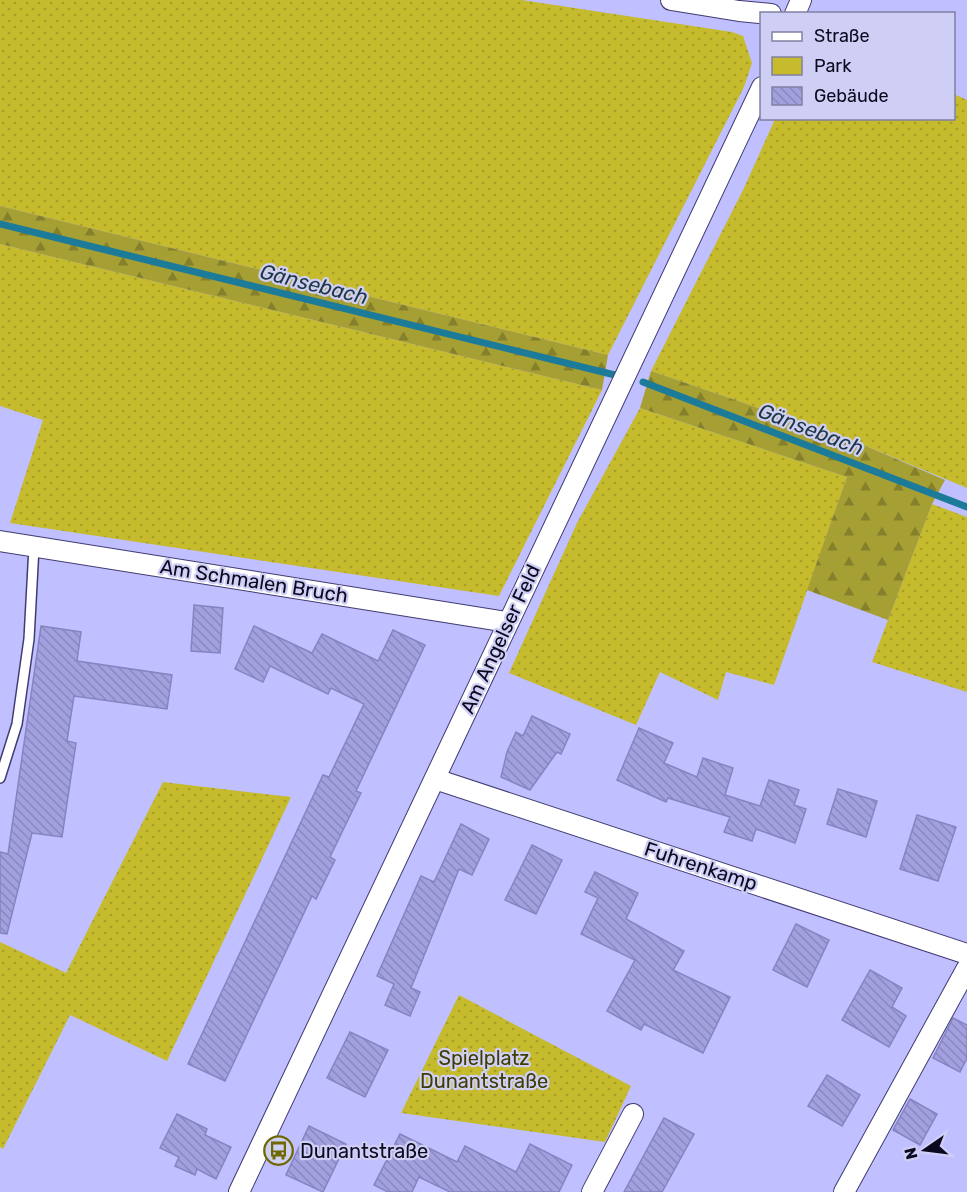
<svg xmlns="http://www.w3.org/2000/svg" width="967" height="1192" viewBox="0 0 967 1192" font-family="Rubik,sans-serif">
	<defs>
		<pattern id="green-dots" width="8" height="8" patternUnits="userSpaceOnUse" patternTransform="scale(1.5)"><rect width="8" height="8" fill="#c5bb2c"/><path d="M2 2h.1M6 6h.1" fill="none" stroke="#a89f27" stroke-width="1.8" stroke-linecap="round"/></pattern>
		<pattern id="forest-firs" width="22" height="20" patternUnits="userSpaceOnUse" patternTransform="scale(1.5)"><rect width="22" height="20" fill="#a69f33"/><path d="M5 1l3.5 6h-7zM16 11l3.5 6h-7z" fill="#85802b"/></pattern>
		<pattern id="building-back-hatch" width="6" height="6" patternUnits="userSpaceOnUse" patternTransform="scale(1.5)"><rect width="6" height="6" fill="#a2a0de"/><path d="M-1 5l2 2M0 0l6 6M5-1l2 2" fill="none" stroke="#8a88be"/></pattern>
	</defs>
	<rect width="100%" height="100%" fill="#c0bfff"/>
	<g fill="url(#green-dots)">
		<polygon points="0,0 522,0 732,32 743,36 752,63 744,87 608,355 0,206"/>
		<polygon points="954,94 967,100 967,488 859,443 651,371 744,188 775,119 954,118"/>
		<polygon points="0,244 602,390 499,596 10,523 43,420 0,406"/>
		<polygon points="640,408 847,477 774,685 726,672 718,700 660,672 636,725 509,673 577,523"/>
		<polygon points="932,504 967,517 967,692 872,662"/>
		<polygon points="163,782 291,797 167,1061 70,1015 3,1149 0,1147 0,942 66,973"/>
		<polygon points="459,995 631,1086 605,1142 401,1113"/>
	</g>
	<g fill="url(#forest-firs)">
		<polygon points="0,206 608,355 602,390 0,244"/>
		<polygon points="651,371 859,443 945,480 932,504 888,620 807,590 847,477 640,408"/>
	</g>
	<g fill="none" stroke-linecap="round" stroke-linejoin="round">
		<g stroke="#1d7b9a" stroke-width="7">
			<polyline points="0,224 619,376"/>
			<polyline points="643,382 967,507"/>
		</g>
	</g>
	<g fill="url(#building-back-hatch)" stroke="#8684c0" stroke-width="1.5">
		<polygon points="194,605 223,608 220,653 191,651"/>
		<polygon points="41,626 81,632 77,661 172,675 167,709 74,696 67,741 76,743 62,837 32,833 7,934 0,933 0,852 8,854"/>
		<polygon points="254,626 312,653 322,634 378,661 393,630 425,645 356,791 361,793 330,857 335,860 316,899 312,896 225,1081 188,1064 323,775 329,777 364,704 331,688 328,694 270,666 263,682 235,669"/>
		<polygon points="532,716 570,734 561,754 557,752 530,790 501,777 507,752 516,732 523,736"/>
		<polygon points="639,728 673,743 664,763 697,777 703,758 733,768 725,795 760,806 769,780 799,790 794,805 806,809 795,843 756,829 752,841 724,832 730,817 668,798 666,802 617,780"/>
		<polygon points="838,789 877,801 866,837 827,824"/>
		<polygon points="917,815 956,827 938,881 900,869"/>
		<polygon points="461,824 489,839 472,875 459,869 411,988 420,992 410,1016 385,1005 394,984 377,976 421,876 434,882"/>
		<polygon points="532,845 562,860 536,914 505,900"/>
		<polygon points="595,872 638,893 626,919 684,951 673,970 730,997 703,1053 644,1024 641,1030 607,1011 635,960 581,934 598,898 585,892"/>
		<polygon points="796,924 829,940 807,987 773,970"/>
		<polygon points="870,970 902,988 892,1007 906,1016 889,1047 842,1020"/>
		<polygon points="953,1018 967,1025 967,1058 960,1072 933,1058"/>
		<polygon points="350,1032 388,1050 365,1097 327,1078"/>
		<polygon points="827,1075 860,1095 842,1126 808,1106"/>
		<polygon points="910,1099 937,1114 920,1145 893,1130"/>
		<polygon points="177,1114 207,1129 205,1135 231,1147 216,1179 197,1169 195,1175 175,1166 179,1157 160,1148"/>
		<polygon points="664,1118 694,1134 662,1192 624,1192"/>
		<polygon points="309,1126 346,1144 323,1192 286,1175"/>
		<polygon points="400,1134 457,1162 465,1146 516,1172 530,1144 572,1165 559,1192 450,1192 419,1177 412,1192 388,1192 374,1185"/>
	</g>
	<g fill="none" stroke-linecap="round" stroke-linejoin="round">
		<defs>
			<polyline id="service" points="0,778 17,724 29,639 34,547"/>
			<g id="minor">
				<polyline points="671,0 739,11 771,14"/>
				<polyline points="795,14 801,0"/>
				<polyline points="0,541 507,622"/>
				<polyline points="435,779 967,954"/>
				<polyline points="239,1192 762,87"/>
				<polyline points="592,1192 633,1114"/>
				<polyline points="844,1192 967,968"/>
			</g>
		</defs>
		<use href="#service" stroke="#403b71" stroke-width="12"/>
		<use href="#minor" stroke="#403b71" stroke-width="22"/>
		<use href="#service" stroke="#fff" stroke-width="9"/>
		<use href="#minor" stroke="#fff" stroke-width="20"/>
	</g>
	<defs>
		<symbol id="bus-ring" viewBox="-11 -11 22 22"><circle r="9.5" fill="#cfcff6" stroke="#6f6800" stroke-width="1.5"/><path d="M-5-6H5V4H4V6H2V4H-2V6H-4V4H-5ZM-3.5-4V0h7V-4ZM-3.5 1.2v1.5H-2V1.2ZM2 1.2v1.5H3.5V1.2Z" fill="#6f6800"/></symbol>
	</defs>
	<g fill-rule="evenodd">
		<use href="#bus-ring" x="262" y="1134" width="33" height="33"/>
	</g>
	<g text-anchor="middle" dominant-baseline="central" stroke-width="4.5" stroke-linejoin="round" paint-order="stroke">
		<g font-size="20" fill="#0b091e" stroke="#cfcff6">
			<text transform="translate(254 581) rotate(9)">Am Schmalen Bruch</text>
			<text transform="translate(500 639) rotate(-65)">Am Angelser Feld</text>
			<text transform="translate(701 866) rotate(18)">Fuhrenkamp</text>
		</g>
		<g font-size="20" fill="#403c00" stroke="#cfcff6">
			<text x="484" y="1058">Spielplatz<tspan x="484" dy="23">Dunantstraße</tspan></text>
		</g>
		<g font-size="20" fill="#0b091e" stroke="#cfcff6" text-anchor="start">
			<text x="300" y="1151">Dunantstraße</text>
		</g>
		<g font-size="21" font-style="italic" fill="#1e3843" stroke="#cfcff6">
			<text transform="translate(314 284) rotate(14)">Gänsebach</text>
			<text transform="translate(811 429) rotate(21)">Gänsebach</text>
		</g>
	</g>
	<rect x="760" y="12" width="195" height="108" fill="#cfcff6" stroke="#8180a0" stroke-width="1.5"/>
	<rect x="772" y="32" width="30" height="9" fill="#ffffff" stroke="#8180a0" stroke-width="1.5"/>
	<text x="814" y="42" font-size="18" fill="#0b091e">Straße</text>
	<rect x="772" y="57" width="30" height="18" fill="#c5bb2c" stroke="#8180a0" stroke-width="1.5"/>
	<text x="814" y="72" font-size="18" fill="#0b091e">Park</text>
	<rect x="772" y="87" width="30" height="18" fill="url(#building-back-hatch)" stroke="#8180a0" stroke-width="1.5"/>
	<text x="814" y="102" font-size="18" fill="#0b091e">Gebäude</text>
	<g transform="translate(925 1150) rotate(256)" stroke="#cfcff6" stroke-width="4.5" paint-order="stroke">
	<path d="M0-4.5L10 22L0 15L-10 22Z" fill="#0b091e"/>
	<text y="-9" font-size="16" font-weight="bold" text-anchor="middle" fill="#0b091e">N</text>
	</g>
</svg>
